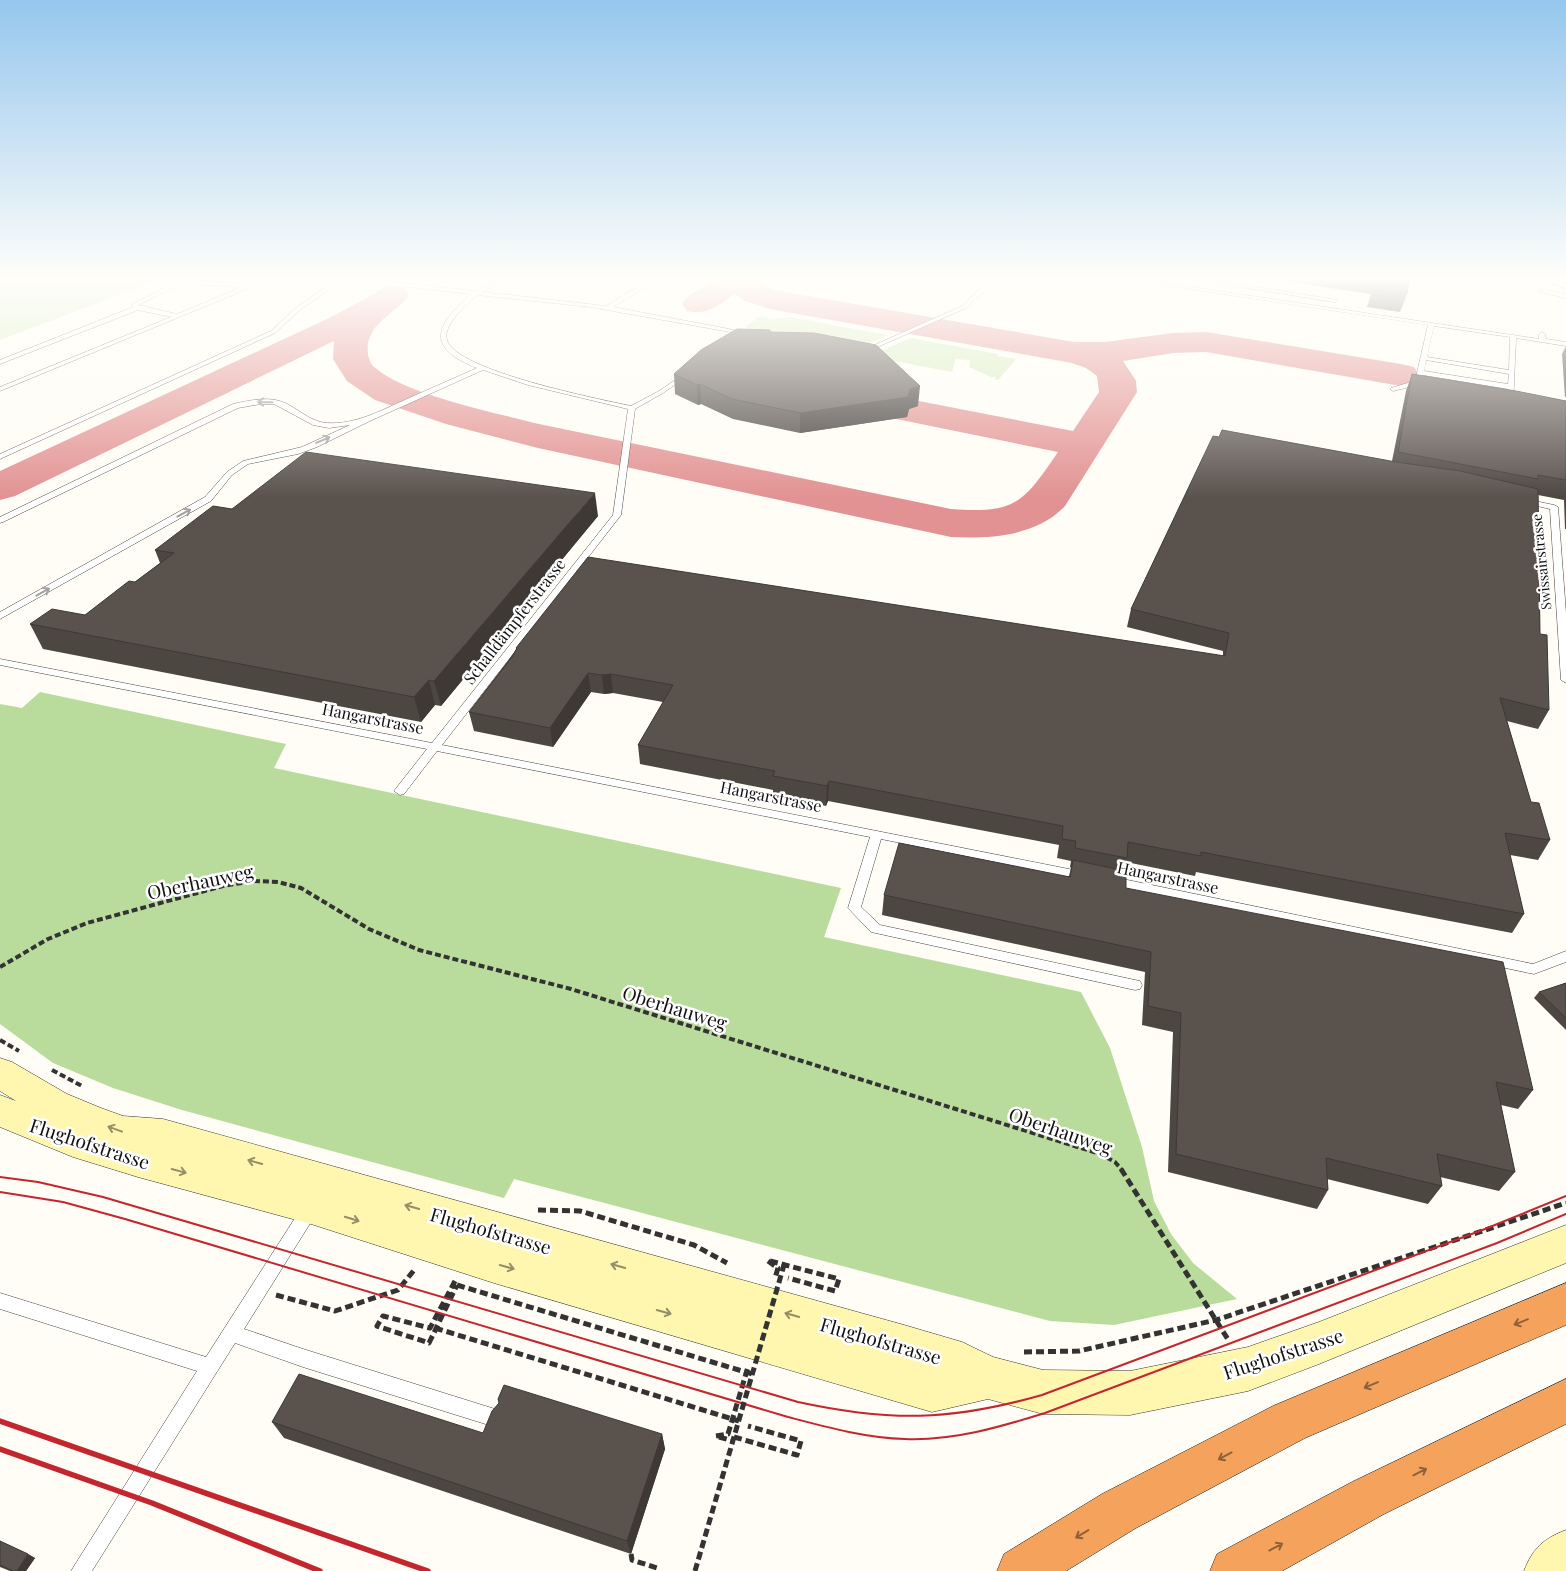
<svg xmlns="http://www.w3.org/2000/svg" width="1566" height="1571" viewBox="0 0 1566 1571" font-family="'Playfair Display',serif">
	<rect width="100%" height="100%" fill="#fffdf5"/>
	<g fill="#d5ebbd">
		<polygon points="0,278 163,278 0,340"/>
		<polygon points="760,316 774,319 789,317 888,335 866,344 839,346 746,329 748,327 745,327"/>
		<polygon points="911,338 998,354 998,356 1016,359 998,380 995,379 996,377 991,377 969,367 970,360 955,359 952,372 879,358 875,353"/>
	</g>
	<polygon fill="#b9dc9c" points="40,692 286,744 274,768 841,888 824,937 1081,992 1110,1048 1142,1147 1154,1201 1171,1234 1193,1263 1237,1299 1114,1325 1050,1321 514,1179 504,1198 182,1110 113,1088 53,1063 0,1024 0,704 22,708"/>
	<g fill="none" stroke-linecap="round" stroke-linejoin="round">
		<path fill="#e29292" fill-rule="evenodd" d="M717 278H759L760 283 774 290 1074 342H1105L1173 333 1206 332 1401 364 1414 367 1419 375 1414 383 1401 386 1206 352 1173 353 1123 361 1136 381 1137 392 1065 506C1037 536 990 539 951 537L538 448 446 424 375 400 347 381 333 359 334 341 15 496 0 500V471L329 318 376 293C385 285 393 285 404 288L409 295C399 310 376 320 370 337 366 345 367 359 373 366 404 395 497 413 539 424L951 509C1016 514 1023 503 1058 452L813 402 807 394 813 386 826 383 1073 431 1099 392 1097 376 1086 368 1072 363 770 309 745 301 735 294C718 305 708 316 687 311L682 304 687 297Z"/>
		<defs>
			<g id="service">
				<path d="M260 278H267L252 287 0 391V387L171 317 138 310 0 364V360L133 307 132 304 175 283 186 280 249 284ZM186 284 242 287 177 314 138 305 179 285Z"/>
				<path d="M333 278H353L476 291 502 278H509L482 292 606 306 653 278H660L613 307 750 333 747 335 590 307 478 295C467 303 442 326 447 340 456 371 599 399 631 406L659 391 684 374 689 375 663 393 635 409 621 515 442 745 1089 873 1091 876 1089 879 1085 880 881 839 861 907 880 925 1135 980 1140 981 1142 985 1140 989 1135 990 871 932 848 908 870 837 437 751 404 794 400 795 394 791 427 749 0 665V659L432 743 613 515 628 409 528 385 483 370 372 420 317 447 298 454 248 464 232 475 211 501 0 619V612L205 497 227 472 243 461 302 447 350 425 329 428 313 425 274 404H261L238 408 3 522 0 523V517L233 404C252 400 272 395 289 405 302 412 312 422 327 423 355 425 382 410 407 399 430 389 454 378 477 368 425 348 435 325 471 294L343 280 301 309 275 333 0 459V454L271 331 297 307 336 280Z"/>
				<polygon points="991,278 997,278 966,308 866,352 861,351 962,306"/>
				<path d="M1116 278H1131L1539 339V334L1542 332 1545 334 1546 339 1566 342V346L1516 338 1513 405 1507 404 1508 389 1423 375C1419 387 1404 388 1393 391L1391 390V388L1411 382 1416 377 1428 325ZM1434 326 1510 337 1509 370 1427 357ZM1426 360 1509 374 1508 384 1424 371Z"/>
				<polygon points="1185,278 1200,278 1338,300 1335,302"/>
				<polygon points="1541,289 1566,294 1566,298 1539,292"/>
				<polygon points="1520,498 1554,505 1558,507 1566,613 1566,683 1561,680 1550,509 1520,502"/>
				<polygon points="1113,877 1533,964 1566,951 1566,962 1534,974 1109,885 1107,882 1109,879"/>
				<polygon points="310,1201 316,1204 318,1209 316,1214 244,1329 303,1349 495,1409 501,1412 504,1418 501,1424 495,1427 303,1367 235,1343 92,1571 71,1571 197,1371 0,1309 0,1293 206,1357 304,1204"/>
			</g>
			<polygon id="minor" points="1555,278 1566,278 1566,284"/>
			<g id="secondary">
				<polygon points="0,1058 12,1062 67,1094 101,1108 123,1116 163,1119 904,1325 962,1342 993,1357 1043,1370 1130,1371 1248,1347 1319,1322 1566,1225 1566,1263 1319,1364 1248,1391 1130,1415 1043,1414 988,1399 932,1412 494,1283 311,1224 138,1177 73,1157 0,1127 0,1095 16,1101 0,1091"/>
				<path d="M1566 1530V1571H1524C1533 1548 1543 1539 1566 1530Z"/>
			</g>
			<g id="motorway">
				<polygon points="1566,1283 1566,1325 1305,1438 1136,1528 1066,1571 997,1571 1004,1554 1102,1494 1273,1406"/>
				<polygon points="1566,1379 1566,1424 1384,1514 1282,1571 1210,1571 1217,1554 1352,1482"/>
			</g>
		</defs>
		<use href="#service" stroke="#444" stroke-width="1"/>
		<use href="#minor" stroke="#444" stroke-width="1"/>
		<use href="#secondary" stroke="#333" stroke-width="1"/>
		<use href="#motorway" stroke="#222" stroke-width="1"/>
		<g stroke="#333" stroke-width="4" stroke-dasharray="6 3" stroke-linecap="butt">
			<polyline points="0,967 48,939 87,923 223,886 254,881 278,882 301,888 369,929 419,950 571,989 1100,1154 1115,1162 1122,1170"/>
			<polyline points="0,1040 19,1051"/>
			<polyline points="52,1070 82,1086"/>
		</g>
		<g stroke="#333" stroke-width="5" stroke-dasharray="8 4" stroke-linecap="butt">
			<polyline points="1121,1169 1229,1341"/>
			<polyline points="538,1210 580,1211 694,1245 727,1263"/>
			<polyline points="768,1261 778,1268 775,1278"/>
			<polyline points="770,1261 839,1279 835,1291 788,1278"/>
			<polyline points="455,1281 430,1328 383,1316 377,1326 429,1343 457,1285"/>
			<polyline points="276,1295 335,1311 398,1290 415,1269"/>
			<polyline points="1024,1352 1079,1351 1216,1320 1566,1203"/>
			<polyline points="716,1436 728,1434 748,1367"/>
			<polyline points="719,1437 733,1441"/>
			<polyline points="734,1437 797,1455 801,1441 748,1426"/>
			<polyline points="631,1554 632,1560 657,1568"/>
		</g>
		<use href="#service" fill="#fff" fill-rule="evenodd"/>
		<use href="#minor" fill="#fff" fill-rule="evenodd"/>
		<use href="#secondary" fill="#fff6b0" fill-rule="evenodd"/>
		<use href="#motorway" fill="#f5a25d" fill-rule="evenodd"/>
		<polyline stroke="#c4262e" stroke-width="1" points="1539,278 1566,289"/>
		<g stroke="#c4262e" stroke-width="2">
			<path d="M0 1177 38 1182 103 1197 798 1402C890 1422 951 1421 1042 1395L1485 1229 1566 1196"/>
			<path d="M0 1192 63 1202 125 1219 788 1417C826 1427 866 1438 905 1439 953 1441 1000 1427 1045 1413L1497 1243 1566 1214"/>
		</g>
		<g stroke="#c4262e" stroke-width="5.5">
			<polyline points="0,1421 428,1571"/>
			<polyline points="0,1449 152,1503 320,1571"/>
		</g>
		<g stroke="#333" stroke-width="5" stroke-dasharray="8 4" stroke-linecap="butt">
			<polyline points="457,1285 752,1374"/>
			<polyline points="435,1328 739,1421"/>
			<polyline points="695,1571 784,1265"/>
		</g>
	</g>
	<g fill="#4d4742">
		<polygon points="1263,278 1410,278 1407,294 1400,312 1367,307 1371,294"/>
		<polygon points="770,332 918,406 909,409 907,417 800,433 733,419 701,404 698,405 675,394 674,374"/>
		<polygon points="1566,346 1566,397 1565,397 1562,354"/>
		<polygon points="1412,374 1566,401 1566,529 1565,529 1564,500 1538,495 1540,634 1549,710 1538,729 1507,721 1531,802 1550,840 1538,860 1510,855 1524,914 1512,933 1196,872 1195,876 1126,862 1123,870 1126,888 1533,1090 1518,1109 1501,1105 1515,1172 1499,1191 1440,1177 1442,1186 1428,1204 1327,1179 1328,1190 1317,1209 1168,1172 1173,1032 1142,1025 1145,972 882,915 884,895 1069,876 1071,868 1070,867 1071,861 1057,858 1059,845 828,801 826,806 773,795 773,790 640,764 638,745 663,702 613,693 604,694 591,692 553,747 474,731 469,712 516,650 516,648 1223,656 1223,651 1127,627 1131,609 1392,461 1406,391"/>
		<polygon points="232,509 598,516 441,706 435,705 421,722 43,649 30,624 85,615 135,582 160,563 155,550"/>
		<polygon points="1566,983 1566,1030 1534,998 1539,992"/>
		<polygon points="272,1422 483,1433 662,1434 665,1449 631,1554 284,1438"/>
		<polygon points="0,1541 35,1558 26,1571 10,1571 0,1567"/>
	</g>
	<g fill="#3f3936">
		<polygon points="700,384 701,404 698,405 697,385"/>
		<polygon points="920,386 918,406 909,409 907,417 800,433 800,413 910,389"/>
		<polygon points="595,493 598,516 441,706 434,681"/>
		<polygon points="588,673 591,692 553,747 550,728"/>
		<polygon points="611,674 613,693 604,694 602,675"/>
		<polygon points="429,680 435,705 421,722 414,697"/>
		<polygon points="829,781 828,801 826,806 827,786"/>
		<polygon points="662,1434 665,1449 631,1554 627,1541"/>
		<polygon points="28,1554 35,1558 26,1571 17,1571"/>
	</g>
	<g fill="#5a524d" stroke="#3f3936">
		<polygon points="1376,278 1410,278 1407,294 1373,289"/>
		<polygon points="737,329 770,330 770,332 814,333 876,345 920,386 910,389 908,397 800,413 732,399 700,384 697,385 674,374 701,350"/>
		<polygon points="1412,374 1516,391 1566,401 1566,480 1538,475 1538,479 1398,452"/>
		<polygon points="1222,430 1396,462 1460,471 1538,489 1540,634 1547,635 1549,710 1500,698 1531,802 1539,803 1550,840 1505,833 1524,914 1201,852 1201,856 1128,842 1127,858 1075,848 1076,841 1062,839 1063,826 829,781 827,786 773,776 775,771 638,745 673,685 611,674 602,675 588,673 550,728 469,712 512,657 517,648 516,648 588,557 1225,656 1229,633 1131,609 1213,436 1219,437"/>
		<polygon points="306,452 595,493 434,681 429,680 414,697 30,624 52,609 85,615 129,581 135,582 174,553 155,550 213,506 232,509"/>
		<polygon points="899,843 1070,877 1073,860 1126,871 1126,888 1503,962 1533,1090 1496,1082 1515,1172 1437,1154 1442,1186 1326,1158 1328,1190 1176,1154 1181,1013 1148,1006 1151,952 884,895"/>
		<polygon points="1566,983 1566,1018 1539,992"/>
		<polygon points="299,1374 483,1433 492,1411 499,1403 498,1399 504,1385 662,1434 627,1541 272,1422"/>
		<polygon points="0,1541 28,1554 17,1571 13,1571 0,1565"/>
	</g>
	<defs><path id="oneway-shaft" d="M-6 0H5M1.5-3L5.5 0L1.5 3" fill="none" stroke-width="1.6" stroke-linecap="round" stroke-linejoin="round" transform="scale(1.25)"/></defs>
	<g stroke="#a0a0a0">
		<use href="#oneway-shaft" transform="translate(265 402) rotate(-179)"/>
		<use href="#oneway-shaft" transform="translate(323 440) rotate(-23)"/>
		<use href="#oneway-shaft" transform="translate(184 513) rotate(-29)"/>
		<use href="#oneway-shaft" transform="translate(43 592) rotate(-29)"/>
	</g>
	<g stroke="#948f68">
		<use href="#oneway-shaft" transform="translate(115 1129) rotate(-160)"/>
		<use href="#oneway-shaft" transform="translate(255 1162) rotate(-164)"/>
		<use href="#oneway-shaft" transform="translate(179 1171) rotate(15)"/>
		<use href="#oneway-shaft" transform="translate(412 1207) rotate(-164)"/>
		<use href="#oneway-shaft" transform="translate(352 1219) rotate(17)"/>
		<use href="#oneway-shaft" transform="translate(618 1266) rotate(-164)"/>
		<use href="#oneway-shaft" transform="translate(507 1267) rotate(16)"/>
		<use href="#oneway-shaft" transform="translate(664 1312) rotate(16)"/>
		<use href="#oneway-shaft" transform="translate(792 1315) rotate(-164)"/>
	</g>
	<g stroke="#8e613b">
		<use href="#oneway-shaft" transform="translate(1521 1322) rotate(158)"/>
		<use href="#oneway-shaft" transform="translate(1371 1385) rotate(157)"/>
		<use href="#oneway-shaft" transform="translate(1225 1456) rotate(152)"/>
		<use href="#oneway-shaft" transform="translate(1420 1472) rotate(-27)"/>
		<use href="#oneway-shaft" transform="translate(1082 1534) rotate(149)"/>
		<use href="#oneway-shaft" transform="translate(1276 1547) rotate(-28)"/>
	</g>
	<linearGradient id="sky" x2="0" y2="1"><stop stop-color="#95c6ee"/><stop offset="0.56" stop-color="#fffefa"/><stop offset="1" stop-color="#fffefa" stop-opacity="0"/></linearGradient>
	<rect width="1566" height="498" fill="url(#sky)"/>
	<g text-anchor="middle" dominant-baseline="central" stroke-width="5" stroke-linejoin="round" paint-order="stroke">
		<g font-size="14" fill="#111" stroke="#fff">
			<text transform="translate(1541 562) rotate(-96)">Swissairstrasse</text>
		</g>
		<g font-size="16" fill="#111" stroke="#fff">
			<text transform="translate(514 621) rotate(-52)">Schalldämpferstrasse</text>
			<text transform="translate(373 718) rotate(11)">Hangarstrasse</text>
			<text transform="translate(771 796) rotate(11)">Hangarstrasse</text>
			<text transform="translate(1168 877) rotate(12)">Hangarstrasse</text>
		</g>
		<g font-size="19" fill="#111" stroke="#fff">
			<text transform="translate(200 881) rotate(-12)">Oberhauweg</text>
			<text transform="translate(675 1007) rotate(17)">Oberhauweg</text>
			<text transform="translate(1061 1130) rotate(19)">Oberhauweg</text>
			<text transform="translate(90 1143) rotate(18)">Flughofstrasse</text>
			<text transform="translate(491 1230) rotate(16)">Flughofstrasse</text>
			<text transform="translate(881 1340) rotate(16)">Flughofstrasse</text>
			<text transform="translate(1283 1353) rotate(-18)">Flughofstrasse</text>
		</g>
	</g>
</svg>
